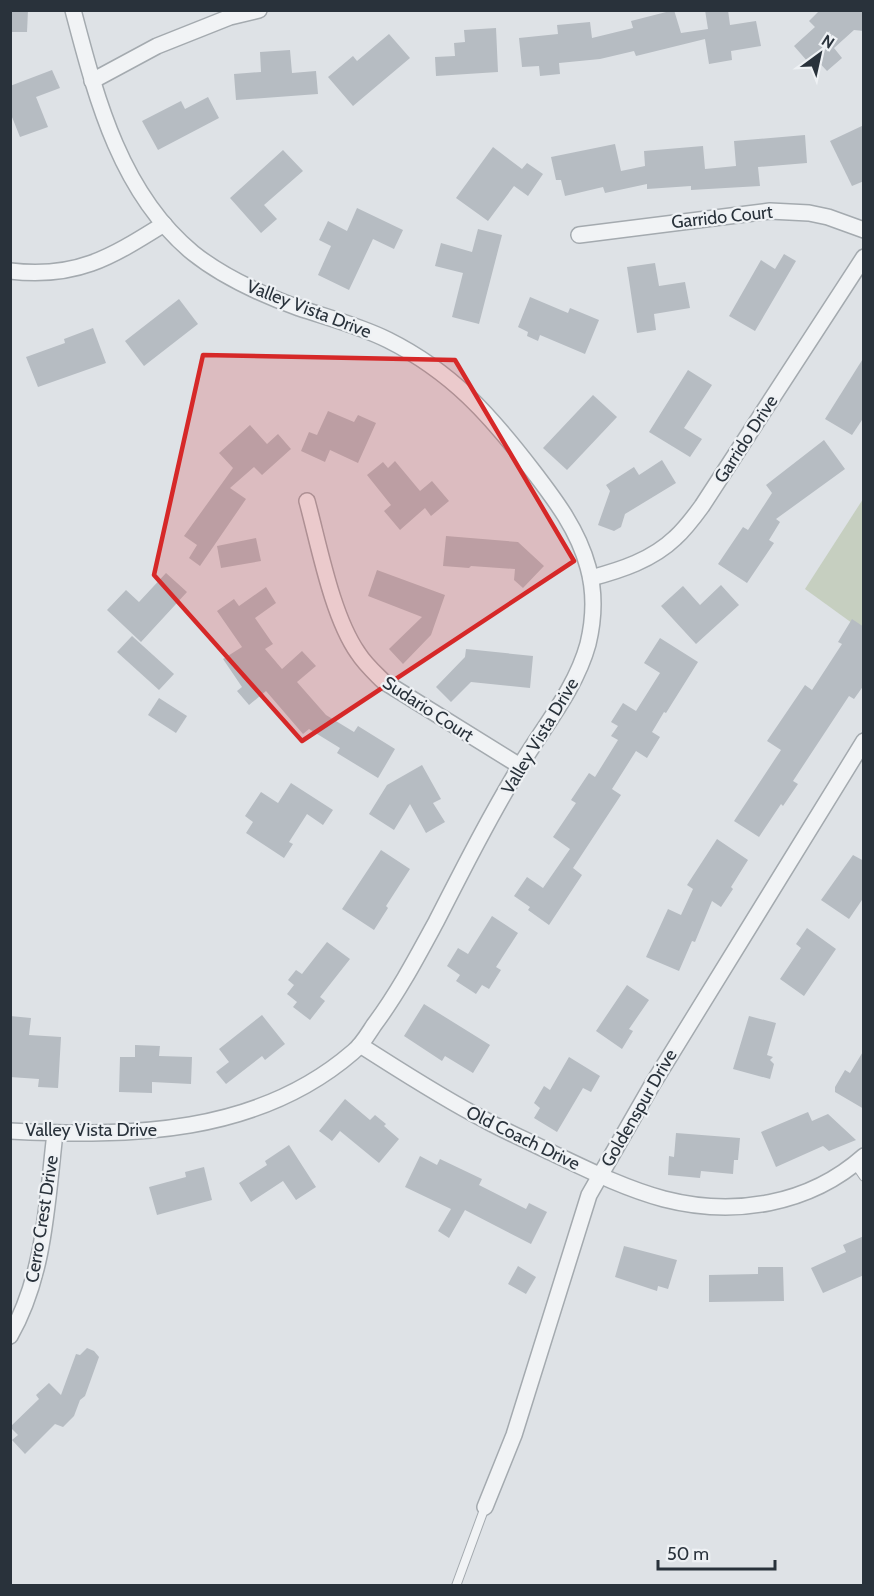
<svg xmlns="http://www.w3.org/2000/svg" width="874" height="1596" viewBox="0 0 874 1596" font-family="Cabin,sans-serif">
	<rect width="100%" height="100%" fill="#dee2e6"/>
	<polygon fill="#c6cfc0" points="863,499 863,631 805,589"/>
	<g fill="#b6bcc2">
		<polygon points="10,10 28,10 27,32 10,32"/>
		<polygon points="674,10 681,33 708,29 705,10 728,10 730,25 756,21 761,46 731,51 732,60 709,64 705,39 636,56 634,51 600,59 559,63 560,74 540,76 539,66 522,67 519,38 558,34 557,25 590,22 592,38 633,28 631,21"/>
		<polygon points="820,10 864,10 864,31 854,30 834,48 842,58 827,71 814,57 808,62 794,46 815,27 809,21"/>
		<polygon points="496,28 498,72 436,76 435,57 455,56 454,43 465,42 464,30"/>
		<polygon points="389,34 410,58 353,106 328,77 353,56 357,61"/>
		<polygon points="290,50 292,73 316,71 318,94 236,100 234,74 261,72 260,52"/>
		<polygon points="52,70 60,88 36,97 48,127 20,137 10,112 10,86"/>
		<polygon points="208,97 219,118 158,150 142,121 181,101 185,109"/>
		<polygon points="864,125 864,181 852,186 830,141"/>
		<polygon points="805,135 807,163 758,167 760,186 691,190 691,186 647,189 647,184 605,193 603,187 565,196 561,180 556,180 551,157 615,144 621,171 645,166 644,151 703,146 705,169 736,166 734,141"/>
		<polygon points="493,147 522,169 527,163 543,174 528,196 514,186 488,221 456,198"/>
		<polygon points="283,150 303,171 264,205 277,219 261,233 230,198"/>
		<polygon points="357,208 403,230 394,249 373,239 349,290 318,275 331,246 319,240 328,221 347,231"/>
		<polygon points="478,229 502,235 479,324 452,317 463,273 435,266 441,243 472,252"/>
		<polygon points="784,254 796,261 755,331 729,316 761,260 775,269"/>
		<polygon points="655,263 659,286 685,282 690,308 654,314 656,330 637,333 627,267"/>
		<polygon points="530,297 568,313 570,308 599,320 585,354 540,335 538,341 527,336 528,332 518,327"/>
		<polygon points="179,299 198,324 144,366 125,341"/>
		<polygon points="93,328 106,363 38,387 26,357 65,343 64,339"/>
		<polygon points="864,357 864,417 852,435 825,419"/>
		<polygon points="688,370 712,385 684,428 702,439 690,457 649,432"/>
		<polygon points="593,395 617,417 567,470 543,448"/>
		<polygon points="328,411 354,422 358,415 376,423 358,463 330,450 325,462 301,451 309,432 317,435"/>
		<polygon points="250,425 267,444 278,434 291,449 262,475 254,467 230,488 246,499 200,566 189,558 197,545 184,536 233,468 219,453"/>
		<polygon points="824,440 845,469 776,519 780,522 769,540 774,543 747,583 718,564 743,527 748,530 772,493 766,485"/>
		<polygon points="662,460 676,483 625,514 621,527 614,531 598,525 610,491 606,485 634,467 639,475"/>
		<polygon points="395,461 420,491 432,481 449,501 431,516 425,508 400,530 384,511 391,505 367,475 383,462 388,468"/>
		<polygon points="446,536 518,542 544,566 523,588 514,580 515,569 471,566 469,568 443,566"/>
		<polygon points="256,538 261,561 221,568 217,546"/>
		<polygon points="377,570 445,595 431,635 403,664 389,649 422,617 368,596"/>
		<polygon points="166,573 187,592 141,642 107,610 126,590 139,602"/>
		<polygon points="721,585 739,605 696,644 661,606 683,586 700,605"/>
		<polygon points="266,587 276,603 255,618 273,644 265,649 282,669 302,651 316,666 297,682 326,715 354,732 358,726 395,749 378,778 337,753 340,748 309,729 303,734 266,691 249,705 237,691 242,687 223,659 242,647 217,611 234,599 239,606"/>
		<polygon points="852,619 864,627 864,685 854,699 849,696 793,781 798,784 783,806 781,804 759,837 734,821 781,750 767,741 805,685 812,690 842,644 838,642"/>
		<polygon points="132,636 174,674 159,690 117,652"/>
		<polygon points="660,638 698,662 666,713 664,712 652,732 660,737 647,758 636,751 612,789 621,795 573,868 582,875 549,925 528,910 530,907 514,896 527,877 543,888 570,849 553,837 576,803 571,800 589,773 595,777 618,740 611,736 618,726 611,722 623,703 636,711 660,673 644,663"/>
		<polygon points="466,649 533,656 530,688 471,682 451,702 436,687 465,657"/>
		<polygon points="159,698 187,716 176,733 148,715"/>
		<polygon points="422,765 441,799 433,803 445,822 426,833 410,804 394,830 369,814 387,785"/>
		<polygon points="291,783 333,810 323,825 307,814 289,842 293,844 284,858 246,833 253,822 245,816 261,792 278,803"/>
		<polygon points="717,839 748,860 731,887 733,889 721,907 712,901 695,942 692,941 679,971 646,957 668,909 681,915 693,889 687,885"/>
		<polygon points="381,850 410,869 386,906 388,908 374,930 342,909"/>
		<polygon points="853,855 864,861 864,897 849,919 821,900"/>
		<polygon points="492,916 518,933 496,967 501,970 489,989 482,985 476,994 456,981 460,975 447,966 458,948 468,954"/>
		<polygon points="807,928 836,949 804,996 780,979 801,948 796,944"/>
		<polygon points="327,942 350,959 320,997 325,1001 310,1020 293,1007 297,1002 287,994 294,985 288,980 296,970 302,974"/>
		<polygon points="627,985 649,1000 629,1029 633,1031 622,1049 596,1031"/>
		<polygon points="424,1004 490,1045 473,1073 445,1056 442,1061 404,1036"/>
		<polygon points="262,1015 285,1044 265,1060 262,1056 226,1084 216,1072 229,1062 219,1049"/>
		<polygon points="10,1016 31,1018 29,1035 61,1037 58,1088 38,1087 39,1079 10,1077"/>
		<polygon points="749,1016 776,1023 767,1055 773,1057 770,1060 774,1064 770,1079 733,1069"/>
		<polygon points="135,1045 160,1046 159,1056 192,1057 191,1084 152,1082 152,1093 119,1092 120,1057 135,1057"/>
		<polygon points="864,1050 864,1109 835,1092 835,1087 845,1070 850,1073"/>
		<polygon points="569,1057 600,1076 591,1092 583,1088 557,1132 534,1118 540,1108 534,1103 544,1086 550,1090"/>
		<polygon points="345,1099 370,1120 375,1115 386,1124 384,1126 399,1139 379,1163 340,1131 332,1141 319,1131"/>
		<polygon points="808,1112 812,1121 828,1114 856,1140 829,1151 823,1146 776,1167 761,1132"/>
		<polygon points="676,1133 740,1138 738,1160 734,1160 733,1174 701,1171 700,1178 668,1175 669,1156 674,1157"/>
		<polygon points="289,1145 316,1187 296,1200 283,1181 251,1202 239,1183 267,1165 265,1161"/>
		<polygon points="420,1156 437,1165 440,1159 482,1179 479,1185 526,1209 529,1203 547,1212 531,1244 465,1210 449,1238 438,1231 451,1209 405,1187"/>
		<polygon points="204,1167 212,1200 157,1215 149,1187 186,1177 185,1172"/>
		<polygon points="864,1236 864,1275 823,1293 811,1268 846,1252 843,1245"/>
		<polygon points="624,1246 677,1260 668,1289 658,1286 657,1291 615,1277"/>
		<polygon points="518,1266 536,1277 526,1294 508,1284"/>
		<polygon points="758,1267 783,1267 784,1301 709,1302 709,1275 758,1274"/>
		<polygon points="87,1348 94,1351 99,1357 85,1396 80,1400 74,1416 63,1427 55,1424 25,1454 12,1440 18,1435 10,1427 39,1399 36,1395 49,1383 61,1395 76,1354 80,1355"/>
	</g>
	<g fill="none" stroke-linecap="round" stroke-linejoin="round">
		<defs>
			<g id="lane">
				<polyline points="855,1164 864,1177"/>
				<polyline points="456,1586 485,1507"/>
			</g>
			<g id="street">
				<polyline points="92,81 157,46 230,17 259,10"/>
				<polyline points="579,235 770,211 809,213 828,217 864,230"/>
				<path d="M10 271C77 279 111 257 164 224"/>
				<path d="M307 501C319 545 332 616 358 653 365 664 374 672 383 681L520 766"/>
				<path d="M591 578C621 570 652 560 675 538 685 529 694 517 702 506L864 257"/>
				<path d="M360 1045C401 1071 442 1098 485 1120 505 1131 526 1140 546 1150 584 1168 623 1188 664 1199 734 1217 809 1205 864 1156"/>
				<path d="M10 1131C130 1137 257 1135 353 1052 362 1045 368 1034 374 1025 398 993 417 957 436 922 463 869 491 814 522 763 545 725 576 688 588 644 594 619 595 592 588 567 578 530 556 501 533 471 490 415 452 372 388 340 360 326 329 318 299 308 263 295 223 277 193 253 120 193 96 97 73 10"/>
				<path d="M10 1336C45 1275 47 1201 55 1133"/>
				<polyline points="485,1507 514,1435 589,1195 652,1085 864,741"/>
			</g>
		</defs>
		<use href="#lane" stroke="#a4aaaf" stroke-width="10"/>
		<use href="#street" stroke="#a4aaaf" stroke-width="18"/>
		<use href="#lane" stroke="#f1f3f5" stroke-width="8"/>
		<use href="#street" stroke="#f1f3f5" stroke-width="15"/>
	</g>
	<path fill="#d62828" fill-opacity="0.2" stroke="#d62828" stroke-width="4.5" stroke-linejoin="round" d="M203 355 455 360 574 561 302 741 154 575Z"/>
	<g text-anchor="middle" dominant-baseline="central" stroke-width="4.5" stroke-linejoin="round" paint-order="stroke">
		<g font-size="18" fill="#29323b" stroke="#eef1f4">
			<text transform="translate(722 217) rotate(-6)">Garrido Court</text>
			<text transform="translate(309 309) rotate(21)">Valley Vista Drive</text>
			<text transform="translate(746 439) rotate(-57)">Garrido Drive</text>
			<text transform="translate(428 709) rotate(33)">Sudario Court</text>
			<text transform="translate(540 736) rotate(-59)">Valley Vista Drive</text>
			<text transform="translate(639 1108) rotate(-60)">Goldenspur Drive</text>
			<text x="91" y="1130">Valley Vista Drive</text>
			<text transform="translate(523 1138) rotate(26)">Old Coach Drive</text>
			<text transform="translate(42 1219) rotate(-81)">Cerro Crest Drive</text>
		</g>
	</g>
	<rect width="874" height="1596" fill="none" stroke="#29323b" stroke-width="24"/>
	<g transform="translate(820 54) rotate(33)" stroke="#eef1f4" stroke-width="4.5" paint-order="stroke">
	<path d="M0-4.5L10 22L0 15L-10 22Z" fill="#29323b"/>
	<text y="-9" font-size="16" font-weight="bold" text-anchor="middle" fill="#29323b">N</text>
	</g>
	<path d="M658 1560v9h117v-9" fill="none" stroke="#29323b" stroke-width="3"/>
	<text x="667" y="1560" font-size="18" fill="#29323b" stroke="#eef1f4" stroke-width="4.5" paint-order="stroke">50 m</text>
</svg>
